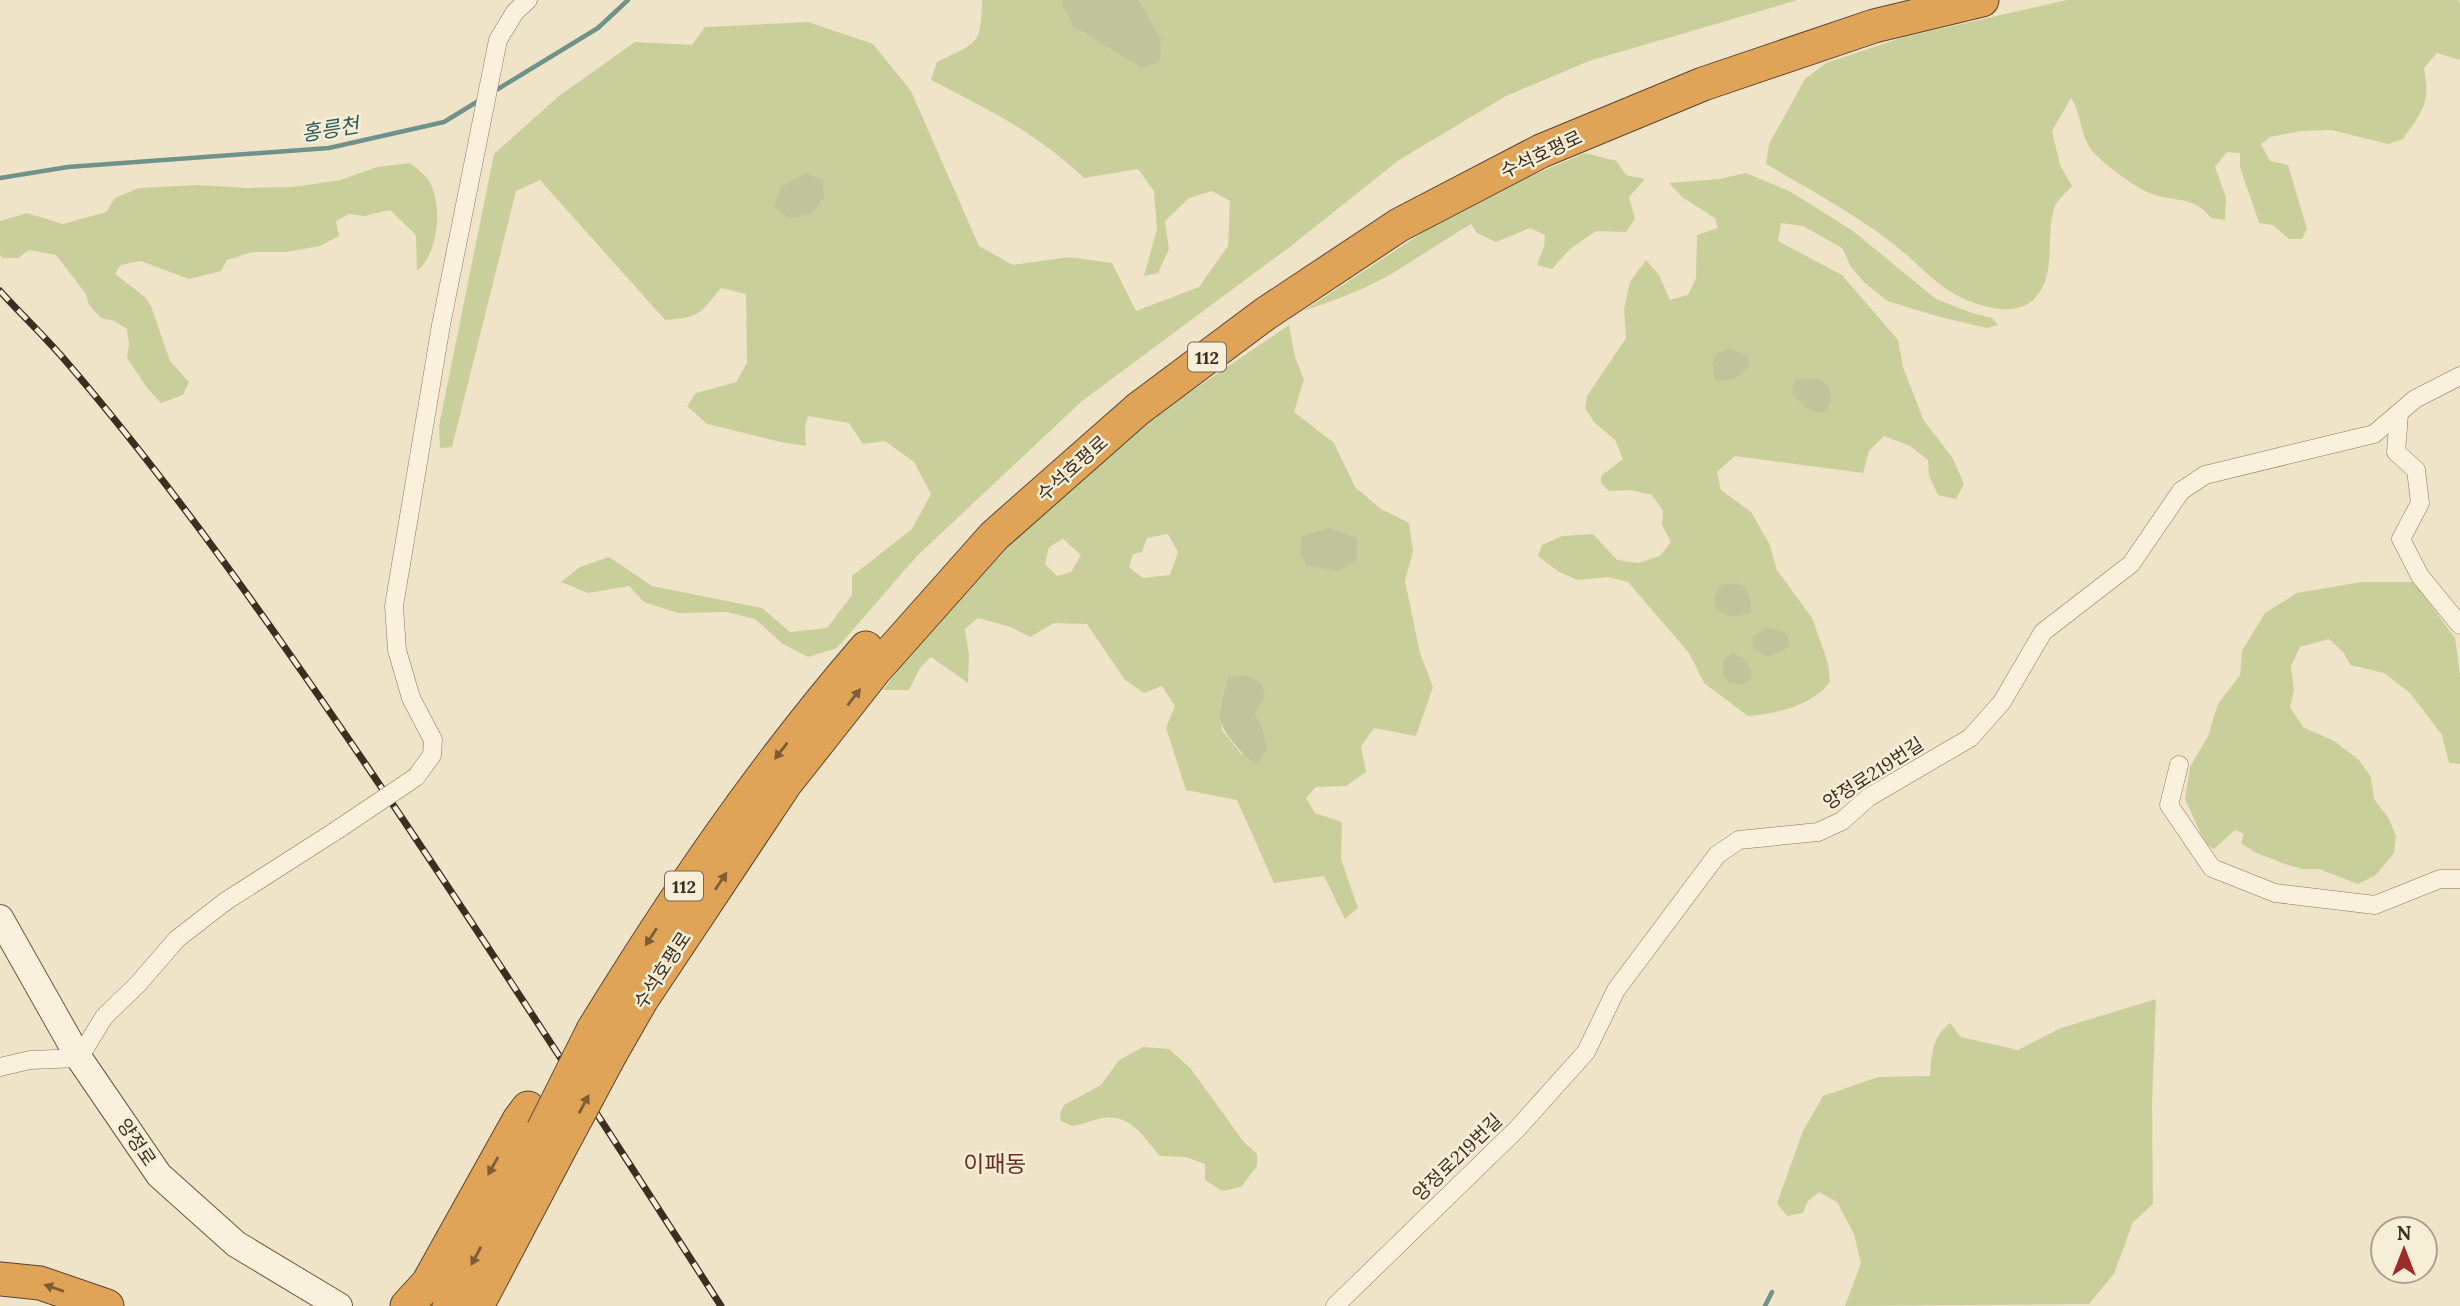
<svg xmlns="http://www.w3.org/2000/svg" width="2460" height="1306" viewBox="0 0 2460 1306" font-family="Lora,'Noto Sans KR',serif">
	<rect width="100%" height="100%" fill="#f0e4c8"/>
	<g fill="#c9cf9b" fill-rule="evenodd">
		<path d="M982 0H1063C1063 7 1065 10 1068 16 1087 51 1128 40 1161 38L1139 0H1798L1589 61 1506 96 1399 160 1291 246 1082 401 917 556 837 648 808 657 783 644 755 619 727 612 678 613 644 602 629 586 588 593 561 582 580 567 609 557 652 586 762 608 790 632 827 628 852 595V576L912 529 931 494 914 462 885 441 863 444 849 423 808 416 805 427 806 446 781 442 707 424 687 406 696 393 736 382 747 363 746 294 721 288C699 315 700 317 665 320L540 180 516 191 452 447 440 448 439 426 494 154 559 96 635 42 692 45 705 27 808 22 873 44 911 91 979 246 1013 265 1069 257 1112 263 1136 311 1199 287 1228 246 1230 201 1212 191 1189 198 1165 221 1169 249 1158 273 1144 276 1157 229 1154 191 1138 169 1084 178C1038 134 988 109 931 80L937 62C977 42 981 47 982 0Z"/>
		<path d="M2067 0H2458L2460 3V60L2437 53 2424 68C2430 104 2424 109 2403 139L2388 144 2331 130 2301 131 2270 137 2261 144 2270 161 2288 165 2307 229 2302 239H2289L2273 225 2259 223 2240 167V153L2227 152 2215 167 2226 197 2225 220 2211 218C2193 195 2177 203 2152 194 2137 189 2105 165 2094 153 2080 137 2082 115 2071 98L2052 131 2060 165 2072 186C2067 192 2058 199 2055 206 2044 237 2058 273 2035 298 2017 318 1981 307 1960 297 1935 285 1918 263 1897 247 1859 216 1808 189 1766 164L1769 144 1805 79 1826 63 1904 37Z"/>
		<path d="M1585 153 1617 161 1626 175 1645 179 1629 197 1635 219 1626 232 1596 231 1570 249 1552 269 1537 265 1544 247 1545 235 1530 228 1496 242 1477 233 1471 224C1444 240 1419 257 1393 273 1366 289 1333 301 1303 311L1425 231 1507 186Z"/>
		<path d="M410 163C415 167 422 172 427 178 444 199 439 255 417 271L416 235 390 210 364 216 349 214 336 221 339 236 320 246 286 252H253L227 260 221 271 189 279 141 261 121 265 115 274 145 297 151 306 170 361 189 382 183 395 161 403 148 389 127 358 129 344 127 329 114 321 101 318 89 305 86 294 56 255 29 250 18 258H3L0 255V221L27 213 63 224 106 212 115 198 139 188 199 185 247 188 293 187 340 180 377 167Z"/>
		<path d="M1746 173 1791 192 1853 231 1936 299 1972 313 1992 318 1998 325 1987 328 1940 317 1887 301 1864 282 1851 267 1842 248 1803 226 1781 223 1778 241 1842 275 1898 340 1903 367 1924 421 1952 457 1964 484 1956 499 1938 495 1929 476 1928 460 1910 446 1884 436 1869 451 1863 473 1735 456 1717 472 1721 490 1751 512 1769 543 1777 570 1812 618 1828 663 1830 682C1813 705 1777 714 1748 716L1704 683 1689 653 1628 582 1608 577 1578 580 1559 572 1538 556 1542 545 1562 536 1593 534 1617 560 1638 563 1660 556 1671 542 1662 525 1663 511 1652 495 1631 490 1609 491 1601 483V476L1623 459 1615 440 1594 422 1585 408 1587 396 1626 338 1624 309 1630 282 1646 260 1659 275 1670 300 1688 295 1696 278 1697 235 1718 228 1715 218 1682 197 1669 183 1719 179Z"/>
		<path d="M1289 325 1295 357 1304 380 1294 412 1334 443 1355 487 1381 509 1409 523 1413 551 1405 581 1420 653 1433 687 1416 736 1374 728 1361 746 1366 772 1346 786 1316 787 1306 798 1315 813 1342 822 1341 859 1358 908 1345 919 1324 876 1274 883 1237 800 1186 790 1166 728 1175 706 1162 686 1144 693 1125 680 1087 624 1054 623 1030 637 1011 627 978 618 965 629 969 655 968 683 931 657 920 668 909 690H883L939 617 1023 529 1112 445ZM1168 534 1178 552 1170 575 1143 578 1129 567 1133 554 1142 552 1147 538ZM1063 539 1081 555 1071 572 1057 576 1045 564 1049 547ZM1227 677 1264 696 1255 714 1242 755 1222 730 1220 706Z"/>
		<polygon points="2362,582 2414,582 2455,638 2460,674 2460,764 2449,763 2442,735 2410,693 2384,673 2350,665 2344,653 2329,639 2300,647 2291,666 2294,691 2290,707 2303,727 2334,741 2358,759 2371,777 2374,799 2389,819 2396,836 2394,853 2376,875 2358,884 2319,869 2301,869 2285,864 2254,852 2241,843 2244,834 2235,830 2214,849 2205,843 2185,799 2190,767 2208,736 2218,704 2240,675 2242,651 2265,613 2297,593"/>
		<path d="M2156 999 2152 1105 2153 1204 2133 1222 2114 1274 2089 1304 1845 1306 1861 1263 1854 1234 1837 1202 1819 1192 1808 1201 1803 1213 1787 1216 1777 1203 1803 1131 1823 1096 1878 1077 1930 1076C1932 1055 1931 1038 1950 1023L1961 1037 2018 1050 2061 1028Z"/>
		<path d="M1143 1047 1169 1049 1191 1069 1243 1141 1257 1154V1166L1241 1187 1222 1191 1205 1180V1164L1186 1157 1160 1156C1143 1137 1130 1111 1099 1119 1090 1121 1082 1125 1072 1126L1061 1121 1060 1114 1064 1105 1101 1085 1119 1060Z"/>
	</g>
	<g fill="#bfc49a">
		<polygon points="1063,0 1139,0 1161,38 1160,62 1142,68 1074,27 1062,5"/>
		<polygon points="806,173 823,180 824,197 811,214 790,218 774,207 781,187"/>
		<path d="M1731 349 1749 356V366C1739 378 1732 381 1715 380L1712 363 1718 353Z"/>
		<polygon points="1804,378 1818,379 1830,387 1831,400 1827,410 1817,413 1805,407 1792,393 1795,380"/>
		<polygon points="1330,528 1357,538 1357,560 1338,571 1307,566 1300,554 1302,536"/>
		<path d="M1738 583C1750 590 1753 600 1750 613 1734 618 1727 618 1715 607L1714 597 1720 585Z"/>
		<path d="M1765 628C1779 629 1788 631 1791 646L1768 657 1754 649 1752 638Z"/>
		<path d="M1731 653C1744 656 1754 667 1751 680L1743 684 1730 683 1723 676V662Z"/>
		<path d="M1248 676 1262 684 1265 696 1255 714 1264 733 1267 749 1257 764C1244 756 1241 752 1232 741 1212 716 1222 706 1227 677Z"/>
	</g>
	<g fill="none" stroke-linecap="round" stroke-linejoin="round">
		<g stroke="#6f938a" stroke-width="4.5">
			<polyline points="493,92 598,28 628,0"/>
			<polyline points="0,178 68,167 329,148 444,122 480,100"/>
			<polyline points="1765,1306 1772,1292"/>
		</g>
		<defs>
			<g id="street">
				<polyline points="2399,414 2396,452 2416,470 2420,503 2401,539 2420,576 2460,625"/>
				<polyline points="2179,765 2169,805 2212,868 2275,893 2375,905 2440,879 2460,879"/>
				<polyline points="416,777 432,755 433,740 411,698 397,650 394,606 441,325 498,40 515,12 528,0"/>
				<polyline points="0,1067 30,1060 79,1058 104,1017 138,984 177,939 226,901 334,832"/>
				<polyline points="1335,1306 1518,1128 1586,1052 1616,990 1717,855 1739,840 1818,832 1842,821 1869,797 1970,738 2002,702 2043,632 2131,564 2181,491 2205,475 2374,434 2415,399 2460,376"/>
			</g>
			<polyline id="secondary" points="0,918 79,1058 159,1175 236,1244 339,1306"/>
			<g id="highway">
				<path d="M593 1030C676 895 762 768 866 648"/>
				<polyline points="611,1053 642,999 785,784 875,670 994,536 1138,409 1265,314 1399,225 1541,151 1703,84 1874,26 1982,0"/>
				<polyline points="0,1279 40,1283 107,1306"/>
				<polyline points="407,1306 428,1283 519,1120 528,1108"/>
				<polyline points="449,1306 543,1130"/>
				<polyline points="477,1306 557,1154"/>
			</g>
		</defs>
		<use href="#street" stroke="#8d765c" stroke-width="19"/>
		<use href="#secondary" stroke="#6f573f" stroke-width="28"/>
		<use href="#highway" stroke="#5b4430" stroke-width="35"/>
		<use href="#street" stroke="#faf1dc" stroke-width="18"/>
		<use href="#secondary" stroke="#faf1dc" stroke-width="26"/>
		<use href="#highway" stroke="#e0a458" stroke-width="33"/>
		<defs>
			<path id="rail" d="M0 291C21 314 44 336 64 359 176 489 274 630 371 772 490 948 606 1127 721 1306"/>
		</defs>
		<use href="#rail" stroke="#3d2e20" stroke-width="7"/>
		<use href="#rail" stroke="#f7eed8" stroke-width="4.5" stroke-dasharray="13" stroke-linecap="butt"/>
		<defs>
			<polyline id="street-bridge" points="334,832 416,777"/>
			<g id="highway-bridge">
				<polyline points="543,1130 593,1030"/>
				<polyline points="557,1154 611,1053"/>
			</g>
		</defs>
		<use href="#street-bridge" stroke="#8d765c" stroke-width="19" stroke-linecap="butt"/>
		<use href="#highway-bridge" stroke="#5b4430" stroke-width="35" stroke-linecap="butt"/>
		<use href="#street-bridge" stroke="#faf1dc" stroke-width="18"/>
		<use href="#highway-bridge" stroke="#e0a458" stroke-width="33"/>
	</g>
	<defs><path id="oneway-solid" d="M-6-.8H1V-3.2L6.5 0L1 3.2V.8H-6Z" transform="scale(1.75)"/></defs>
	<g fill="#7e5d36">
		<use href="#oneway-solid" transform="translate(854 697) rotate(-52)"/>
		<use href="#oneway-solid" transform="translate(781 751) rotate(128)"/>
		<use href="#oneway-solid" transform="translate(721 881) rotate(-56)"/>
		<use href="#oneway-solid" transform="translate(651 937) rotate(123)"/>
		<use href="#oneway-solid" transform="translate(584 1104) rotate(-62)"/>
		<use href="#oneway-solid" transform="translate(493 1166) rotate(119)"/>
		<use href="#oneway-solid" transform="translate(476 1256) rotate(118)"/>
		<use href="#oneway-solid" transform="translate(54 1288) rotate(-161)"/>
	</g>
	<g text-anchor="middle" dominant-baseline="central" stroke-width="5" stroke-linejoin="round" paint-order="stroke">
		<g fill="#f7eed8" stroke="#756857" stroke-width="2">
			<rect x="1188" y="342.5" width="38" height="29" rx="5"/>
			<rect x="665" y="871.5" width="38" height="29" rx="5"/>
		</g>
		<g font-size="18" font-weight="bold" fill="#3d2e20">
			<text x="1207" y="357">112</text>
			<text x="684" y="886">112</text>
		</g>
		<g font-size="19" fill="#3d2e20" stroke="#f7eed8">
			<text transform="translate(1541 154) rotate(-25)">수석호평로</text>
			<text transform="translate(1072 468) rotate(-42)">수석호평로</text>
			<text transform="translate(1873 773) rotate(-33)">양정로219번길</text>
			<text transform="translate(662 970) rotate(-57)">수석호평로</text>
			<text transform="translate(137 1142) rotate(56)">양정로</text>
			<text transform="translate(1457 1157) rotate(-44)">양정로219번길</text>
		</g>
		<g font-size="21" font-style="italic" fill="#2f5d5a" stroke="#f7eed8">
			<text transform="translate(330 129) rotate(-9)">홍릉천</text>
		</g>
		<g font-size="23" fill="#6b2e1e" stroke="#f7eed8">
			<text x="995" y="1163">이패동</text>
		</g>
	</g>
	<g transform="translate(2404 1250)"><circle r="33" fill="#f7eed8" stroke="#ada18e" stroke-width="2"/>
	<path d="M0-5L12 26L0 18L-12 26Z" fill="#9e2a2b"/>
	<text y="-10" font-size="19" font-weight="bold" text-anchor="middle" fill="#3d2e20">N</text>
	</g>
</svg>
